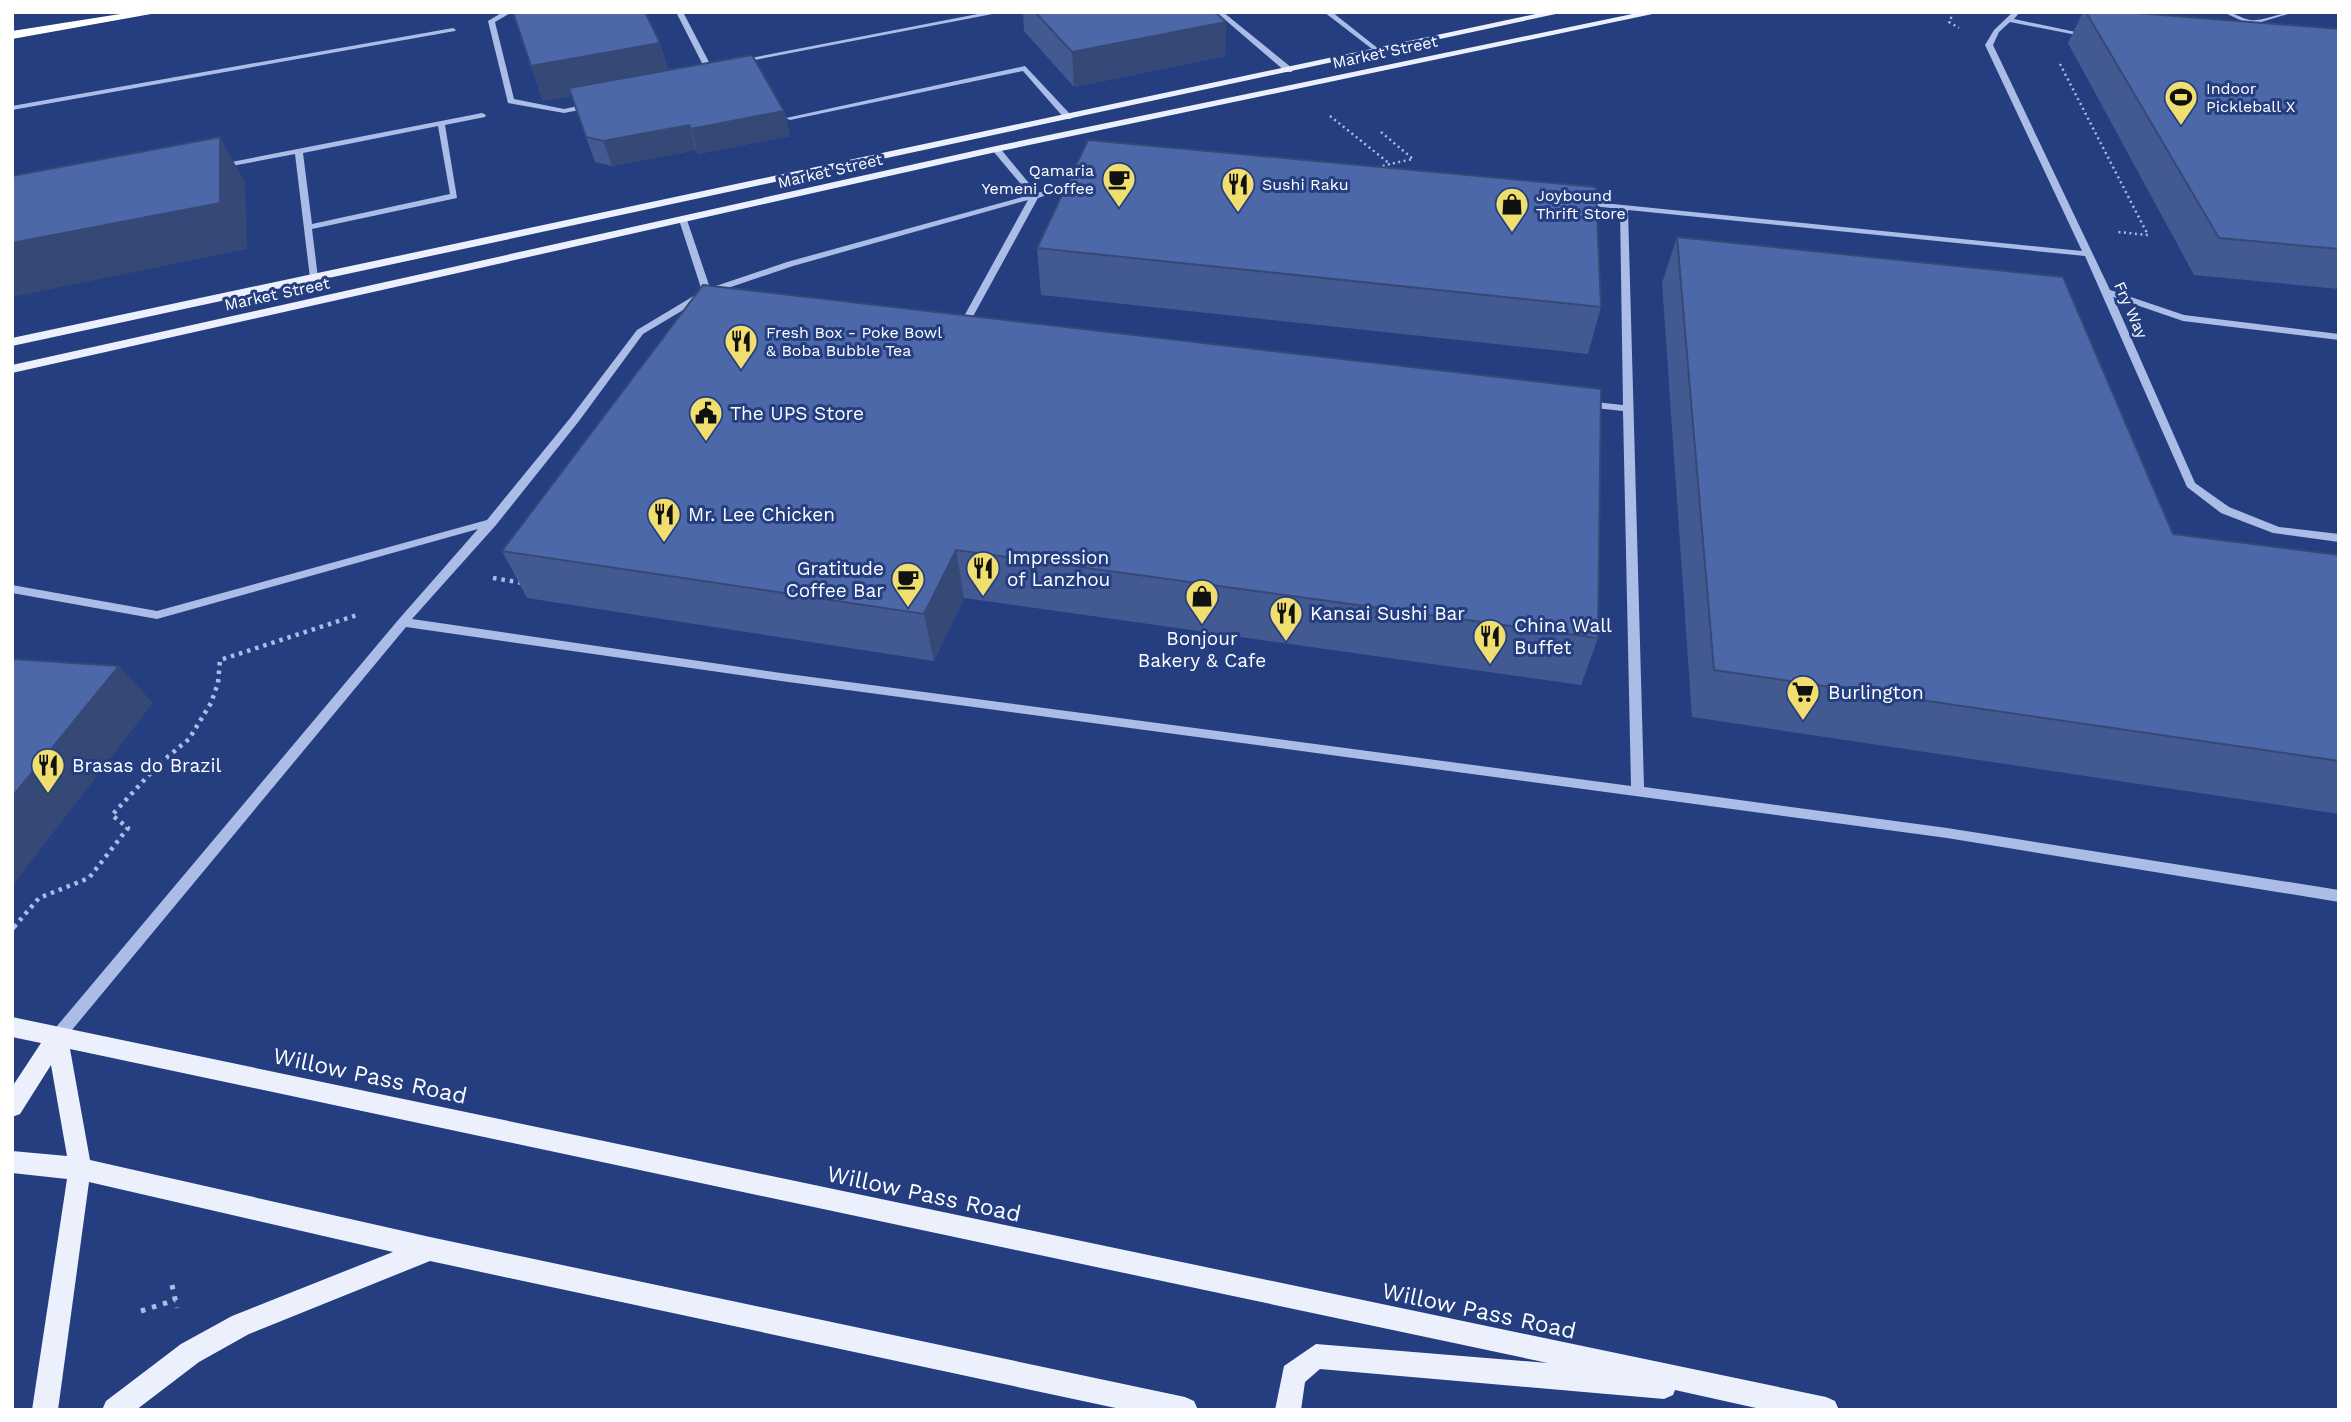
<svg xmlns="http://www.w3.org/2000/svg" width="2351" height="1422" viewBox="0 0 2351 1422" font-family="'Work Sans',sans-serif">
	<rect width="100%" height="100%" fill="#243e80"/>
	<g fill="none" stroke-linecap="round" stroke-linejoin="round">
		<g stroke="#abbde6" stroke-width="2.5" stroke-dasharray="2 3.5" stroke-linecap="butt">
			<polyline points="1954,12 1949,22 1959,28"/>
			<polyline points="2060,64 2148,235 2118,232"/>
			<polyline points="1330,116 1390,164 1376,168"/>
			<polyline points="1381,132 1413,159 1390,164"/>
		</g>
		<g stroke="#abbde6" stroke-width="4.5" stroke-dasharray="3.5 5" stroke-linecap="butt">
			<polyline points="493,578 523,583"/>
			<polyline points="14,927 39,898 89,878 128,828 112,815 158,765 189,739 211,703 218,683 220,660 360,614"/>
		</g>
		<g stroke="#abbde6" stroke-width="5" stroke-dasharray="4.5 7" stroke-linecap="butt">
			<polyline points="12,929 15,925"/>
			<polyline points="172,1285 177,1308"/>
			<polyline points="141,1311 175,1300"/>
		</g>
		<g fill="#abbde6" fill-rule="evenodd">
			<polygon points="503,12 512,12 495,22 514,99 564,109 592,103 595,103 595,107 564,113 508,103 488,21"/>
			<polygon points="676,12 683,12 710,64 721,62 725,64 724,66 705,69"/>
			<polygon points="988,12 1003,12 739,63 735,61"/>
			<polygon points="1216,12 1223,12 1292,68 1292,72 1286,72"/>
			<polygon points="1324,12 1332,12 1380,50 1380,52 1376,52"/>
			<polygon points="2013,12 2020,12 2014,19 2090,35 2087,37 2010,22 1999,32 1993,45 2110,290 2184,315 2339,334 2339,340 2183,321 2113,297 2195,483 2229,507 2279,527 2339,534 2339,542 2273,533 2221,513 2187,487 2085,256 1628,210 1644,787 1947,828 2339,890 2339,902 1947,838 781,681 406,627 62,1042 57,1044 52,1042 50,1037 52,1032 399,619 478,529 157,619 12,593 12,585 157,611 487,520 571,417 637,330 702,291 679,220 680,218 687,220 710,288 787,262 1030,195 993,151 992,149 996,147 999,147 1037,193 1081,181 1085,183 1038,198 965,331 962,332 957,329 1028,200 793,266 710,294 643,334 579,421 496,525 412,619 781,673 1631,786 1623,411 1586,407 1581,404 1586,401 1623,405 1620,209 1583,205 1579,203 1583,201 2082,251 1985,45 1994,30"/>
			<path d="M2223 12C2234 12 2240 18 2250 20 2260 22 2282 12 2295 12L2251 25Z"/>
			<polygon points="453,28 456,30 455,31 12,110 12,106"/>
			<polygon points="1025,66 1071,115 1071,119 1065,119 1023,71 790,120 786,118"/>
			<path d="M482 113 486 115 485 117 445 125 457 198 312 229 318 278 314 281 310 278 295 154 221 168 217 166 221 164ZM438 126 450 194 312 224 303 153Z"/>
		</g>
		<g fill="#ecf0fd" fill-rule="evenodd">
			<polygon points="1545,12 1565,12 12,346 12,338"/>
			<polygon points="1642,12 1662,12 996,152 12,373 12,365 996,146"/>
			<polygon points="12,1017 1826,1397 1835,1401 1839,1410 1765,1410 1675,1390 1673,1395 1664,1399 1320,1369 1305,1382 1301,1410 1275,1410 1284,1366 1316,1344 1548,1363 70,1049 90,1160 430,1237 1185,1397 1194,1401 1198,1410 1125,1410 430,1261 249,1334 199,1362 136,1410 102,1410 106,1401 181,1344 232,1316 393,1252 89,1182 58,1410 32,1410 67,1179 12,1173 12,1151 67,1156 51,1065 20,1114 12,1117 12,1087 41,1043 12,1037"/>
		</g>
		<polygon fill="#fff" fill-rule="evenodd" points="133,12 162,12 12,39 12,31"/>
	</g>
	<g fill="#425991">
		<polygon points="1023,12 1215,12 1226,22 1225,56 1074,87 1024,31"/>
		<polygon points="2083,12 2124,12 2339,29 2339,289 2194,275 2068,43"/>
		<polygon points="660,43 668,70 784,111 790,136 698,154 696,150 612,166 595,162 571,96 543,101 531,66"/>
		<polygon points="1677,237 2173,534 2339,555 2339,814 1692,717 1662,283"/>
		<polygon points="1037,248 1601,307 1588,354 1041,295"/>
		<polygon points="703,285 1598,638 1581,685 964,598 934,661 527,598 502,551"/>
	</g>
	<g fill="#364976">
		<polygon points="1226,22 1225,56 1074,87 1072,52"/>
		<polygon points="660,43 670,77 543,101 531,66"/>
		<polygon points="784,111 790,136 698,154 691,129"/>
		<polygon points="689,125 696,150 612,166 603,141"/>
		<polygon points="220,137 245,182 247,249 12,297 12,243"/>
		<polygon points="956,550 964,598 934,661 924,614"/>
		<polygon points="119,666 153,703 12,886 12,797"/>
	</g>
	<g fill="#4d68a9" stroke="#364976" stroke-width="2">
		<polygon points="513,12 645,12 660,43 531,66"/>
		<polygon points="1035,12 1215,12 1226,22 1072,52"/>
		<polygon points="2086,12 2124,12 2339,29 2339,249 2219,238"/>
		<polygon points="752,55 784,111 691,129 689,125 603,141 586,137 569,88"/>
		<polygon points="220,137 220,203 12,243 12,176"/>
		<polygon points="1088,140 1596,187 1601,307 1037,248"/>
		<polygon points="1677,237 2063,277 2173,534 2339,555 2339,761 1714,670"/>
		<polygon points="703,285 1601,389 1598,638 956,550 924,614 502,551"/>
		<polygon points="12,659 119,666 12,797"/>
	</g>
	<defs>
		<symbol id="stadium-pin" viewBox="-11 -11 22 30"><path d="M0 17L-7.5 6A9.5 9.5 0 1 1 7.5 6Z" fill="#f0df6f" stroke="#243e80"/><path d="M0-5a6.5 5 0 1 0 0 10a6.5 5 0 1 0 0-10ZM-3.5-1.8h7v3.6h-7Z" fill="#111"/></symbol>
		<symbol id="cafe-pin" viewBox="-11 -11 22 30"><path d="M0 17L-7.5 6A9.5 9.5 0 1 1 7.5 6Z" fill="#f0df6f" stroke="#243e80"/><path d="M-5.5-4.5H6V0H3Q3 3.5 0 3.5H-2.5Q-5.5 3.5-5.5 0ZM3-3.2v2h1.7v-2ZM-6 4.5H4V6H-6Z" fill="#111"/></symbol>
		<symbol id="restaurant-pin" viewBox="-11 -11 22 30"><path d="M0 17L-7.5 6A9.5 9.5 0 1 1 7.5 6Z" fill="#f0df6f" stroke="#243e80"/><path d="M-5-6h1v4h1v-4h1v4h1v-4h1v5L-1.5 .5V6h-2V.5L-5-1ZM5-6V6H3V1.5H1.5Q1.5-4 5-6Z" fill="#111"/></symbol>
		<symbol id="shop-pin" viewBox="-11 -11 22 30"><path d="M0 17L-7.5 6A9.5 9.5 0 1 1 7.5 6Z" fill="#f0df6f" stroke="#243e80"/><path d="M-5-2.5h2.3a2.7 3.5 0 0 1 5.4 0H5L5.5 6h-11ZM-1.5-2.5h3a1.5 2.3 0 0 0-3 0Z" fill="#111"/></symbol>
		<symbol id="civic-pin" viewBox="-11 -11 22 30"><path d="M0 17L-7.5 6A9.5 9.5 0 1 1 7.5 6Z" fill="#f0df6f" stroke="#243e80"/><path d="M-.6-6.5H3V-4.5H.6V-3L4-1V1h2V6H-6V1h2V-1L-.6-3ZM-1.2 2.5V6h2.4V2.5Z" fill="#111"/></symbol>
		<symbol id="supermarket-pin" viewBox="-11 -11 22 30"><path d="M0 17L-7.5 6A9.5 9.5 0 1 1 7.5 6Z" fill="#f0df6f" stroke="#243e80"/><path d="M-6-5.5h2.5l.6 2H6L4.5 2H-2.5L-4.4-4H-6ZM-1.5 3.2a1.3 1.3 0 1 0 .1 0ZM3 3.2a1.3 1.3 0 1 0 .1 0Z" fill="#111"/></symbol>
	</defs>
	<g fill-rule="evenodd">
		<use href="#stadium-pin" x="2162" y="78" width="38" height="52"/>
		<use href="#cafe-pin" x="1100" y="160" width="38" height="52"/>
		<use href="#restaurant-pin" x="1219" y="165" width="38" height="52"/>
		<use href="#shop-pin" x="1493" y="185" width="38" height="52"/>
		<use href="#restaurant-pin" x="722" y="322" width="38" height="52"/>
		<use href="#civic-pin" x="687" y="394" width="38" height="52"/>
		<use href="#restaurant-pin" x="645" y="495" width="38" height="52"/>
		<use href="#restaurant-pin" x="964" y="549" width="38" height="52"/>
		<use href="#cafe-pin" x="889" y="560" width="38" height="52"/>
		<use href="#shop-pin" x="1183" y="577" width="38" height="52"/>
		<use href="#restaurant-pin" x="1267" y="594" width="38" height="52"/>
		<use href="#restaurant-pin" x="1471" y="617" width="38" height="52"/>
		<use href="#supermarket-pin" x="1784" y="673" width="38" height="52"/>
		<use href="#restaurant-pin" x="29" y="746" width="38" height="52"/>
	</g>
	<g text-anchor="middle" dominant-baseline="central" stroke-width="6" stroke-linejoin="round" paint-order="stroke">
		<g font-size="16" fill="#fff" stroke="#243e80">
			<text transform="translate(1385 52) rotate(-12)">Market Street</text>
			<text transform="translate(830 171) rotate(-13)">Market Street</text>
			<text transform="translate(277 294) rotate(-12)">Market Street</text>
			<text transform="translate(2131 310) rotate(66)">Fry Way</text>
		</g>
		<g font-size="16" fill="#fff" stroke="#243e80" text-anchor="start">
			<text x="2206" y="88">Indoor<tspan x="2206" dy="18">Pickleball X</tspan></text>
			<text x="1094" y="170" text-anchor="end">Qamaria<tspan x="1094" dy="18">Yemeni Coffee</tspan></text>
			<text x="1262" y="184">Sushi Raku</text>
			<text x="1536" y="195">Joybound<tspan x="1536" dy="18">Thrift Store</tspan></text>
			<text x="766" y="332">Fresh Box - Poke Bowl<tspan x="766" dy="18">&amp; Boba Bubble Tea</tspan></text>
		</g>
		<g font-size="19" fill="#fff" stroke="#243e80" text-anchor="start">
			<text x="730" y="413">The UPS Store</text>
			<text x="688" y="514">Mr. Lee Chicken</text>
			<text x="1007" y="557">Impression<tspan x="1007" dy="22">of Lanzhou</tspan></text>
			<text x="884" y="568" text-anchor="end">Gratitude<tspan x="884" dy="22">Coffee Bar</tspan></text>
			<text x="1310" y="613">Kansai Sushi Bar</text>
			<text x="1514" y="625">China Wall<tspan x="1514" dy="22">Buffet</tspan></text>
			<text x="1202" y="638" text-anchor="middle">Bonjour<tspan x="1202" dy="22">Bakery &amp; Cafe</tspan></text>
			<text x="1828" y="692">Burlington</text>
			<text x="72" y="765">Brasas do Brazil</text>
		</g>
		<g font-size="23" fill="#fff" stroke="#243e80">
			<text transform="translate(370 1076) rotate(12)">Willow Pass Road</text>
			<text transform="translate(924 1194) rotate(12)">Willow Pass Road</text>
			<text transform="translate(1479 1311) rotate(12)">Willow Pass Road</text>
		</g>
	</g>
	<rect width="2351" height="1422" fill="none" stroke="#ffffff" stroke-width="28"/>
</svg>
